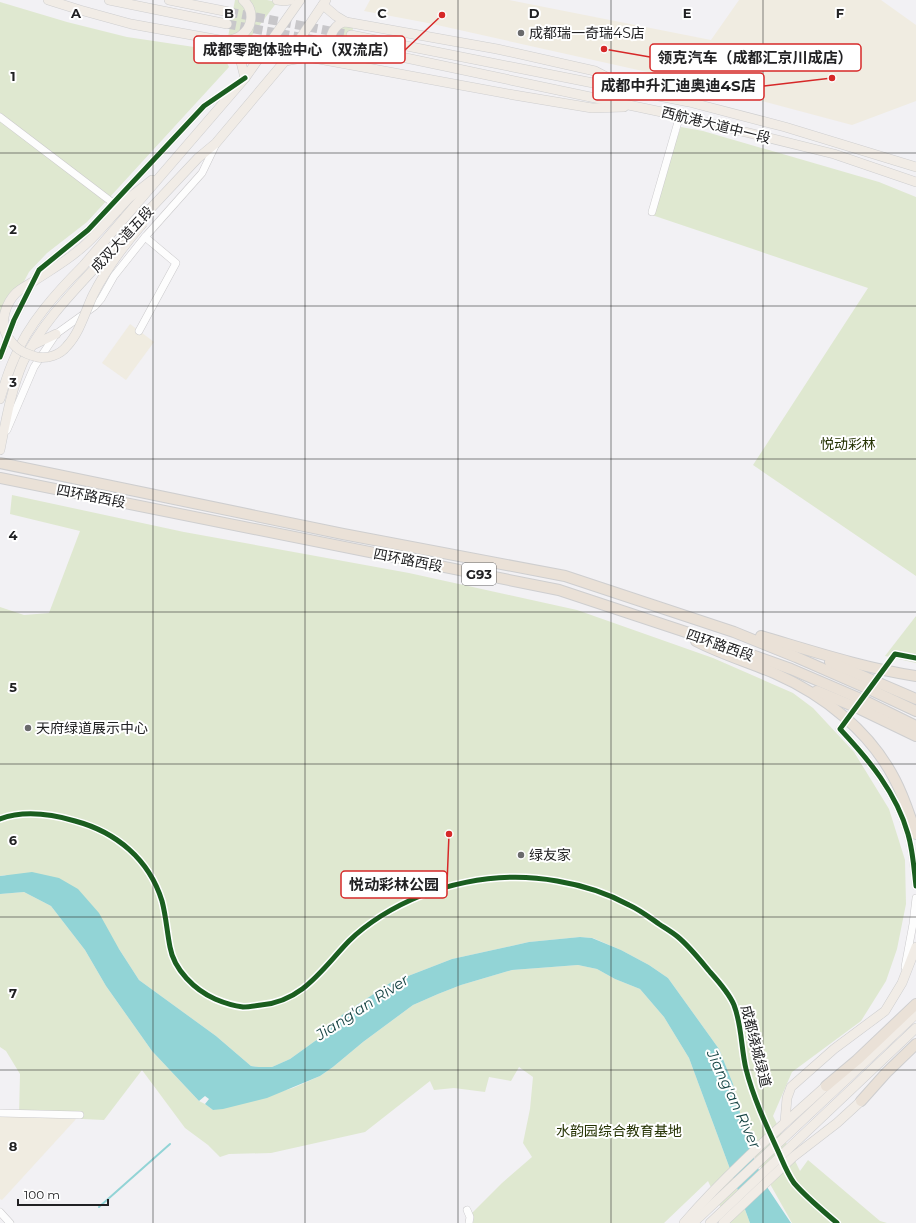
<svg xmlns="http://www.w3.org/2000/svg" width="916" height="1223" viewBox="0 0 916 1223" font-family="Montserrat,'Noto Sans SC',sans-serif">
	<rect width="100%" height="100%" fill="#f2f1f4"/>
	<g fill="#f0ece1">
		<polygon points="370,0 509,0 711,40 739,0 881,0 916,25 916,101 852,125 683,80 428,23 364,11"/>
		<polygon points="130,324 154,342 126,380 102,363"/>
		<polygon points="0,1115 76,1119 2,1200 0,1199"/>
	</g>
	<g fill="#dfe8d0">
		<polygon points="235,0 241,0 249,13 242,32 228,37"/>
		<polygon points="248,0 267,0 277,2 247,42 238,41 249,31"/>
		<polygon points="0,2 67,22 127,37 221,51 229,67 87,222 47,253 29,272 13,302 0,333"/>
		<path d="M354 24 346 59C337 55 335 48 334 38L341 27Z"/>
		<polygon points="681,127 703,131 879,182 916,197 916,576 753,465 868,288 649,214"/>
		<polygon points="12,495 184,532 409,573 577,610 713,658 793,693 813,708 854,752 889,809 905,860 906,904 897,949 886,981 861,1021 792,1072 773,1116 800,1171 808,1160 880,1221 887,1223 792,1223 748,1145 733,1084 719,1049 668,978 649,965 621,950 593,938 580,937 529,942 452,959 390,983 342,1015 322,1036 290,1059 272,1067 259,1067 251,1066 216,1036 139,980 119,949 5,875 0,876 0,607 24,615 49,613 80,531 10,514"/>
		<polygon points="916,616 916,663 885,656"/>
		<polygon points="24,892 51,906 85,950 106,986 152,1051 199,1101 205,1104 213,1110 293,1088 320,1076 333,1067 363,1042 413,1005 438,994 461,985 512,970 578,965 597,969 615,979 640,989 664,1017 689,1058 750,1223 728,1223 708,1181 664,1223 473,1223 474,1218 471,1214 502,1183 532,1157 523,1143 530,1109 533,1077 519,1067 511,1081 489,1077 485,1092 454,1088 434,1090 430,1081 365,1132 271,1153 229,1154 220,1157 208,1145 185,1128 142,1070 104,1120 19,1116 20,1074 6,1051 0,1047 0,894"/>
	</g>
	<polygon fill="#92d4d6" points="32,872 59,878 78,889 99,913 119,949 139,980 216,1036 251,1066 259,1067 272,1067 290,1059 322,1036 342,1015 390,983 452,959 529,942 580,937 592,938 621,950 649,965 668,978 719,1049 733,1084 748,1145 765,1184 791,1223 750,1223 689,1058 664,1017 640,989 615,979 597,969 578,965 512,970 461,985 438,994 413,1005 363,1042 333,1067 320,1076 267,1098 223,1109 213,1110 205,1104 209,1099 205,1096 199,1101 152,1051 106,986 85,950 51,906 24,892 0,894 0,876"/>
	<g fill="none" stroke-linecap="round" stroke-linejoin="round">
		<polyline stroke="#92d4d6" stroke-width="2" points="99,1207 170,1144"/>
		<polyline stroke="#c8c7ca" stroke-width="7" stroke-dasharray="7 3.5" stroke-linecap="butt" points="840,729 895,654"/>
		<g stroke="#c8c7ca" stroke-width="9" stroke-dasharray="9 4.5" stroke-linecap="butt">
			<polyline points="229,12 351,35"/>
			<polyline points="227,24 349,46"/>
		</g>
		<defs>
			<g id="minor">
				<polyline points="0,117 113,203"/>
				<polyline points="652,212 680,115"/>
				<polyline points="139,331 176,263 145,237"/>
				<polyline points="0,357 14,320 39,270 88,230 204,106 237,84"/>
				<polyline points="7,430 34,367 56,334 95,306 101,299 114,276 145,237 202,173 216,144"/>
				<polyline points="895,654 916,658"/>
				<path d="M840 729C869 760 896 792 908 834 913 851 914 869 916 886"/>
				<polyline points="905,967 913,924 916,898"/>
				<polyline points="0,1113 80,1115"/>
				<polyline points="467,1210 470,1217 469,1223"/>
				<polyline points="0,1212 10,1223"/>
			</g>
			<g id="major">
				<polyline points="48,0 80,10 131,24 225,41 236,48 239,54 245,78"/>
				<polyline points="109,0 227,24"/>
				<polyline points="169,0 229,12"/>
				<polyline points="277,0 284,1 290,0"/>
				<polyline points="323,5 336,16 346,22 497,49 595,71 622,85"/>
				<polyline points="351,35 689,102 785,127 916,167"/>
				<path d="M225 41C230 40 236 39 240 36 253 28 255 10 243 0"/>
				<polyline points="349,46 676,115 834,154 916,182"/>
				<polyline points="285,61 308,57 514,95 592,108 624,107"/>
				<path d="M343 63C334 53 324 40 336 27 339 24 342 22 346 22"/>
				<polyline points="117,211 129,198 152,180"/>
				<polyline points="33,345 56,334"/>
				<path d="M0 399C4 386 8 372 14 359 28 324 57 292 83 266L245 78 300 0"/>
				<path d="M0 450C6 420 11 390 23 362 42 322 75 290 105 257 136 224 167 191 198 158L216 143 285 61 326 0"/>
				<polyline points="785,1122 787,1098 791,1087 834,1049 885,1011 902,983 916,947"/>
				<path d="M684 1223C726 1174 778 1129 826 1086"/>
				<polyline points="693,1223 916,1014"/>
				<polyline points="710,1223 916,1028"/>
				<polyline points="723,1223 793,1157 837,1123 861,1101"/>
			</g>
			<g id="highway">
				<polyline points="0,463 343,534 565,576 734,632 796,657 869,689 916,711"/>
				<polyline points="0,478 559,590 716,642 791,669 863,700 916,726"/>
				<path d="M761 636C812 651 863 668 916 676"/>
				<path d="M696 641C721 654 748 662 774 673 824 695 870 731 895 780 904 797 910 816 916 834"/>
				<polyline points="830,662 916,699"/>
				<polyline points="817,691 860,709 916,736"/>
				<polyline points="826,1086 857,1060 916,1004"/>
				<polyline points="861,1101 886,1073 916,1044"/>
			</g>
		</defs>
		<use href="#minor" stroke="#cbcacc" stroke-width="8"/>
		<use href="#major" stroke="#cececf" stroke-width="10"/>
		<use href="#highway" stroke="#cececf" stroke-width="12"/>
		<use href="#minor" stroke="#fdfdfd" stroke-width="7"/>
		<use href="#major" stroke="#f1ece6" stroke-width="9"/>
		<use href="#highway" stroke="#eae1d7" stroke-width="10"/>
		<defs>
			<path id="major-bridge" d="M117 211C105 224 93 239 79 250 65 262 49 271 34 281 28 285 21 288 16 293 6 303 0 321 6 334 14 348 22 353 37 357 48 359 60 355 67 346 80 332 85 312 93 295 106 269 124 245 143 223"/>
		</defs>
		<use href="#major-bridge" stroke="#cececf" stroke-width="10" stroke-linecap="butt"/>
		<use href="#major-bridge" stroke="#f1ece6" stroke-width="9"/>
		<defs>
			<g id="cycleway">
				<polyline points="0,357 14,320 39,270 88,230 204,106 245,78"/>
				<path d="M916 658 895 654 840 729C869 760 896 792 908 834 913 851 914 869 916 886"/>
				<path d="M0 819C24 810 51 814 75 821 116 832 149 859 162 901 166 916 167 932 170 947 174 970 195 990 215 999 222 1002 235 1006 243 1007 249 1007 255 1006 261 1005 303 1001 322 969 349 941 358 932 370 923 381 916 432 884 497 870 557 881 581 885 607 893 629 905 640 910 649 917 659 924 665 928 672 932 678 937 690 947 700 960 710 972 719 982 729 993 734 1005 742 1026 741 1048 746 1069 753 1097 766 1125 778 1151 783 1162 787 1173 794 1183 807 1198 822 1210 837 1223"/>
			</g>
		</defs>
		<use href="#cycleway" stroke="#fff" stroke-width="8"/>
		<use href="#cycleway" stroke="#1b5e20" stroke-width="5"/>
	</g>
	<path fill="none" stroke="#212123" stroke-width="1" stroke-opacity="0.55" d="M153 0V1223M305 0V1223M458 0V1223M611 0V1223M763 0V1223M0 153H916M0 306H916M0 459H916M0 612H916M0 764H916M0 917H916M0 1070H916"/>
	<g fill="#6a6a6c" stroke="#fff" stroke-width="1.5">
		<circle cx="521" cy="33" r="4"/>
		<circle cx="28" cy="728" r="4"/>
		<circle cx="521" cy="855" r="4"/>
	</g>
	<g text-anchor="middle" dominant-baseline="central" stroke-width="4" stroke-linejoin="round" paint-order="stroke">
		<rect fill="#fff" stroke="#646465" stroke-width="1" x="462" y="563" width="34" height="22" rx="3"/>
		<g font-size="13" font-weight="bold" fill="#212123">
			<text x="479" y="574">G93</text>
		</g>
		<g font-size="14" fill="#212123" stroke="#fff" text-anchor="start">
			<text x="529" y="33">成都瑞一奇瑞4S店</text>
			<text x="36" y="728">天府绿道展示中心</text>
			<text x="529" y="855">绿友家</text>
		</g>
		<g font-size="14" fill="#212123" stroke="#fff">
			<text transform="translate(716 125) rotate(14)">西航港大道中一段</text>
			<text transform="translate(122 239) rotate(-47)">成双大道五段</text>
			<text transform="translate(91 496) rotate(11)">四环路西段</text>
			<text transform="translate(408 560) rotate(11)">四环路西段</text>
			<text transform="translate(720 645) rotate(19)">四环路西段</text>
			<text transform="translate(756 1046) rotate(76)">成都绕城绿道</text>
		</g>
		<g font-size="14" fill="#243202" stroke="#fff">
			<text x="848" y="444">悦动彩林</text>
			<text x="619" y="1131">水韵园综合教育基地</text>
		</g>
		<g font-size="15" font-style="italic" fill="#174444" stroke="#fff">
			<text transform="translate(362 1007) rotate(-33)">Jiang'an River</text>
			<text transform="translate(734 1099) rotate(65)">Jiang'an River</text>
		</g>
	</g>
	<g font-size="13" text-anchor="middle" font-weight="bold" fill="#212123" stroke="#fff" stroke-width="4" stroke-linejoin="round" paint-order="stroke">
		<text x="76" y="18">A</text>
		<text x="229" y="18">B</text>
		<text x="382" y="18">C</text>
		<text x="534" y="18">D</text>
		<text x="687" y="18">E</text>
		<text x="840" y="18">F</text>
		<text x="13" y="81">1</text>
		<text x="13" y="234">2</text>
		<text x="13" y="387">3</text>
		<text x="13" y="540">4</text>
		<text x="13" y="692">5</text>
		<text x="13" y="845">6</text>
		<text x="13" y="998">7</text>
		<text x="13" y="1151">8</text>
	</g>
	<path fill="none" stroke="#d62828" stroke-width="1.5" d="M442 15L405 50M604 49L650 57M832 78L764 86M449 834L447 884"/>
	<g fill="#d62828" stroke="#fff" stroke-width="1.5">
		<circle cx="442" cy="15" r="4"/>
		<circle cx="604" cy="49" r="4"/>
		<circle cx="832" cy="78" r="4"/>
		<circle cx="449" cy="834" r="4"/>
	</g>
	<g fill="#fff" stroke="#d62828" stroke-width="1.5">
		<rect x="194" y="36" width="211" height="27" rx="4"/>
		<rect x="650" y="44" width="211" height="27" rx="4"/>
		<rect x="593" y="73" width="171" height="27" rx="4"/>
		<rect x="341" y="871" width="106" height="27" rx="4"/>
	</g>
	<g font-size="15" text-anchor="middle" font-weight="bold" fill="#212123">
		<text x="300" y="55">成都零跑体验中心（双流店）</text>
		<text x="755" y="63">领克汽车（成都汇京川成店）</text>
		<text x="678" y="91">成都中升汇迪奥迪4S店</text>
		<text x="394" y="890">悦动彩林公园</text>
	</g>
	<path d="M18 1199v6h90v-6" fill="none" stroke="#212123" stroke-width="2"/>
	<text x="24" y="1199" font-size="12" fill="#212123" stroke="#ffffff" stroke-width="3" paint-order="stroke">100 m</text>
</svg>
